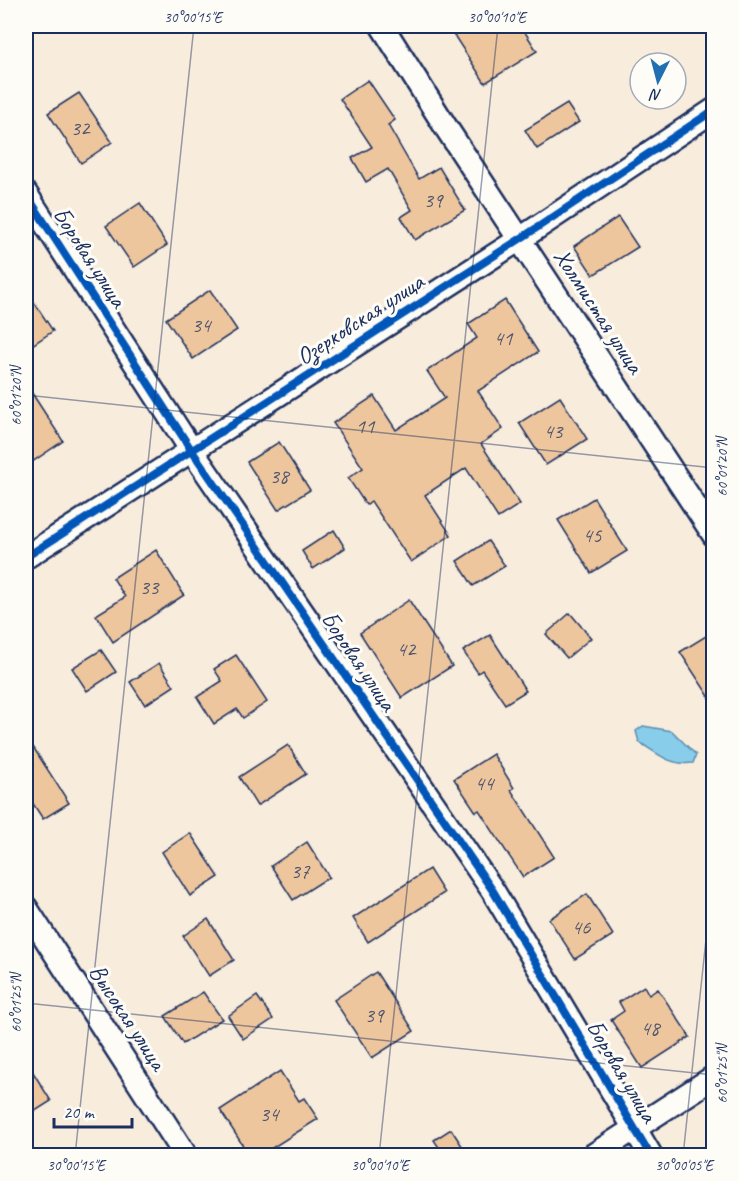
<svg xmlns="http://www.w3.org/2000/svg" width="739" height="1181" viewBox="0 0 739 1181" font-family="Caveat,sans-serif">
	<rect width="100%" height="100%" fill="#f8ecdc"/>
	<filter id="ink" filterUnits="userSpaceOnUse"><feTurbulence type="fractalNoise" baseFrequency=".0167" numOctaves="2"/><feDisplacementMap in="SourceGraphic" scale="12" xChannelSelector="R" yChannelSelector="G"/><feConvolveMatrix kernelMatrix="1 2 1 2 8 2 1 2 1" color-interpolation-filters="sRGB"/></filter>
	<g filter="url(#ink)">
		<path fill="#88cde9" stroke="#5c8eb1" stroke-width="1.5" d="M643 726 672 731 696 755 693 763C670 766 658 754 639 742L636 731Z"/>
		<g fill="#eec69e" stroke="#1b2f5e" stroke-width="1.5">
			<polygon points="448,26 521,26 537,51 485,83"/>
			<polygon points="368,80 395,120 388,125 419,179 439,167 465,210 415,240 401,217 412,210 388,169 366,182 352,158 372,147 340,99"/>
			<polygon points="79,93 112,142 81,163 48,113"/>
			<polygon points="567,104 579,122 537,149 525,130"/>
			<polygon points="140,203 167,245 134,267 106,226"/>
			<polygon points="618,217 638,247 593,275 574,246"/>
			<polygon points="26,290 53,331 26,349"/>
			<polygon points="210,290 237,330 193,359 166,319"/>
			<polygon points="505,300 538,352 478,391 503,429 481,444 520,504 498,518 466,468 425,495 451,535 411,562 371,501 366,505 348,478 363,468 333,423 374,396 396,430 445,398 427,371 477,338 468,324"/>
			<polygon points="26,384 63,441 26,466"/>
			<polygon points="560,397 587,439 546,465 519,423"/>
			<polygon points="279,442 310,490 278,510 247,462"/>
			<polygon points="594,498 627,551 591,573 558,520"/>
			<polygon points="334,530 345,548 313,569 302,551"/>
			<polygon points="488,541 505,566 473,586 457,561"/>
			<polygon points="156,550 184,595 113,642 96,615 125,597 113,578"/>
			<polygon points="409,600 452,666 402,698 360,633"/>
			<polygon points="570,613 591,638 567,658 546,634"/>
			<polygon points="714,631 714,704 680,652"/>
			<polygon points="490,635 526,691 505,704 482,670 478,673 463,651"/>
			<polygon points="101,650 116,672 87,691 72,668"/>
			<polygon points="236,655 267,702 243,718 237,709 214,724 197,697 222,681 214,669"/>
			<polygon points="159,663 174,686 145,705 130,682"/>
			<polygon points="26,736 69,803 43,819 26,793"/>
			<polygon points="288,745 306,774 257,806 239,777"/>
			<polygon points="493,754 514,788 511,790 554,857 523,877 479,810 476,812 454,779"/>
			<polygon points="190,833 219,877 190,896 162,852"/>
			<polygon points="307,842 329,877 293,900 271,866"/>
			<polygon points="429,869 444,893 368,942 353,918"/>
			<polygon points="587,894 613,935 575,959 549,919"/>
			<polygon points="208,919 234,960 209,976 183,936"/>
			<polygon points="376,972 414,1031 372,1058 334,1000"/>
			<polygon points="644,986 649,995 658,989 690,1037 642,1068 611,1020 624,1011 619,1002"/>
			<polygon points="203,992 222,1019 183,1044 165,1016"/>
			<polygon points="257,996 273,1019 243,1039 228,1016"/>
			<polygon points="26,1061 51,1101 26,1117"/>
			<polygon points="280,1071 299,1101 304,1098 318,1119 261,1155 249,1155 220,1110"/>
			<polygon points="451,1129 468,1155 444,1155 434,1140"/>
		</g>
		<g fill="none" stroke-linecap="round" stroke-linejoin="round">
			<defs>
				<g id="street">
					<polyline points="382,26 447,129 714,535"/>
					<polyline points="26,194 192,451 493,891 651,1156"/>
					<polyline points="26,557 520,239 714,110"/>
					<polyline points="26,908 186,1156"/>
					<polyline points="592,1156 714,1077"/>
				</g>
			</defs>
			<use href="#street" stroke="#1b2f5e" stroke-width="27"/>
			<use href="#street" stroke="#fdfcf7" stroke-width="22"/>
			<defs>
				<g id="cycleway">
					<polyline points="26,194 192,451 493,891 651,1156"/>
					<polyline points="26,557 520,239 714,110"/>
				</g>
			</defs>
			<use href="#cycleway" stroke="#fdfcf7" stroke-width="11"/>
			<use href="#cycleway" stroke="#0057b8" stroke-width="8"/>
		</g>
	</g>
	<path fill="none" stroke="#1b2f5e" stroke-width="1.5" stroke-opacity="0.45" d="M26 395 714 468M26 1003 714 1075M75 1156 194 26M379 1156 498 26M683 1156 714 864"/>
	<g text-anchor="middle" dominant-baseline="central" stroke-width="6" stroke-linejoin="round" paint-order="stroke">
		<g font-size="21" fill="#50556e">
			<text x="80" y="128">32</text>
			<text x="433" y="200">39</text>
			<text x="201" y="325">34</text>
			<text x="503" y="338">41</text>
			<text x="365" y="426">11</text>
			<text x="553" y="431">43</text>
			<text x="279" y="476">38</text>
			<text x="592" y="535">45</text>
			<text x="149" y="587">33</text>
			<text x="406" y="649">42</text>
			<text x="484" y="783">44</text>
			<text x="300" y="871">37</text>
			<text x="581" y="927">46</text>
			<text x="374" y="1015">39</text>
			<text x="650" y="1028">48</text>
			<text x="269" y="1114">34</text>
		</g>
		<g font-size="24" fill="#1b2f5e" stroke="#fdfcf7">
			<text transform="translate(90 257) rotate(57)">Боровая улица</text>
			<text transform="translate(599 311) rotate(57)">Холмистая улица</text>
			<text transform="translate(360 319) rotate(-33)">Озерковская улица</text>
			<text transform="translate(359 661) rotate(56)">Боровая улица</text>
			<text transform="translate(128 1017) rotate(57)">Высокая улица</text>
			<text transform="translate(622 1071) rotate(59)">Боровая улица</text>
		</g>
	</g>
	<rect width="739" height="1181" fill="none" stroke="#fdfcf7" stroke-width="66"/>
	<g transform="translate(658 81) rotate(186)"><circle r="28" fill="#fdfcf7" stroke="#a3aaba" stroke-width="1.5"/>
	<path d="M0-4.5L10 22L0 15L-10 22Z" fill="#1f6fb2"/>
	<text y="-9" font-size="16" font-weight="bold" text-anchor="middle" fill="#1b2f5e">N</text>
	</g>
	<path d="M54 1118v9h78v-9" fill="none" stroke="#1b2f5e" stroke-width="3"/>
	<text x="63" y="1118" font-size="18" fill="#1b2f5e" stroke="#fdfcf7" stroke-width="4.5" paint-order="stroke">20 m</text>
	<rect x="33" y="33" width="673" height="1115" fill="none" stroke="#1b2f5e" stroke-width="2"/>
	<g font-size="15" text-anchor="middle" fill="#1b2f5e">
		<text x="193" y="22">30°00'15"E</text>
		<text x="497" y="22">30°00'10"E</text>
		<text transform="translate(16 396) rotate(-90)" y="5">60°01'20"N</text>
		<text transform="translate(722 467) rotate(-90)" y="5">60°01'20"N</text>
		<text transform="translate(16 1003) rotate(-90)" y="5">60°01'25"N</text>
		<text transform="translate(722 1074) rotate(-90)" y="5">60°01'25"N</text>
		<text x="76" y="1170">30°00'15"E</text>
		<text x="380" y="1170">30°00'10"E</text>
		<text x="684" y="1170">30°00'05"E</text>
	</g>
</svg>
